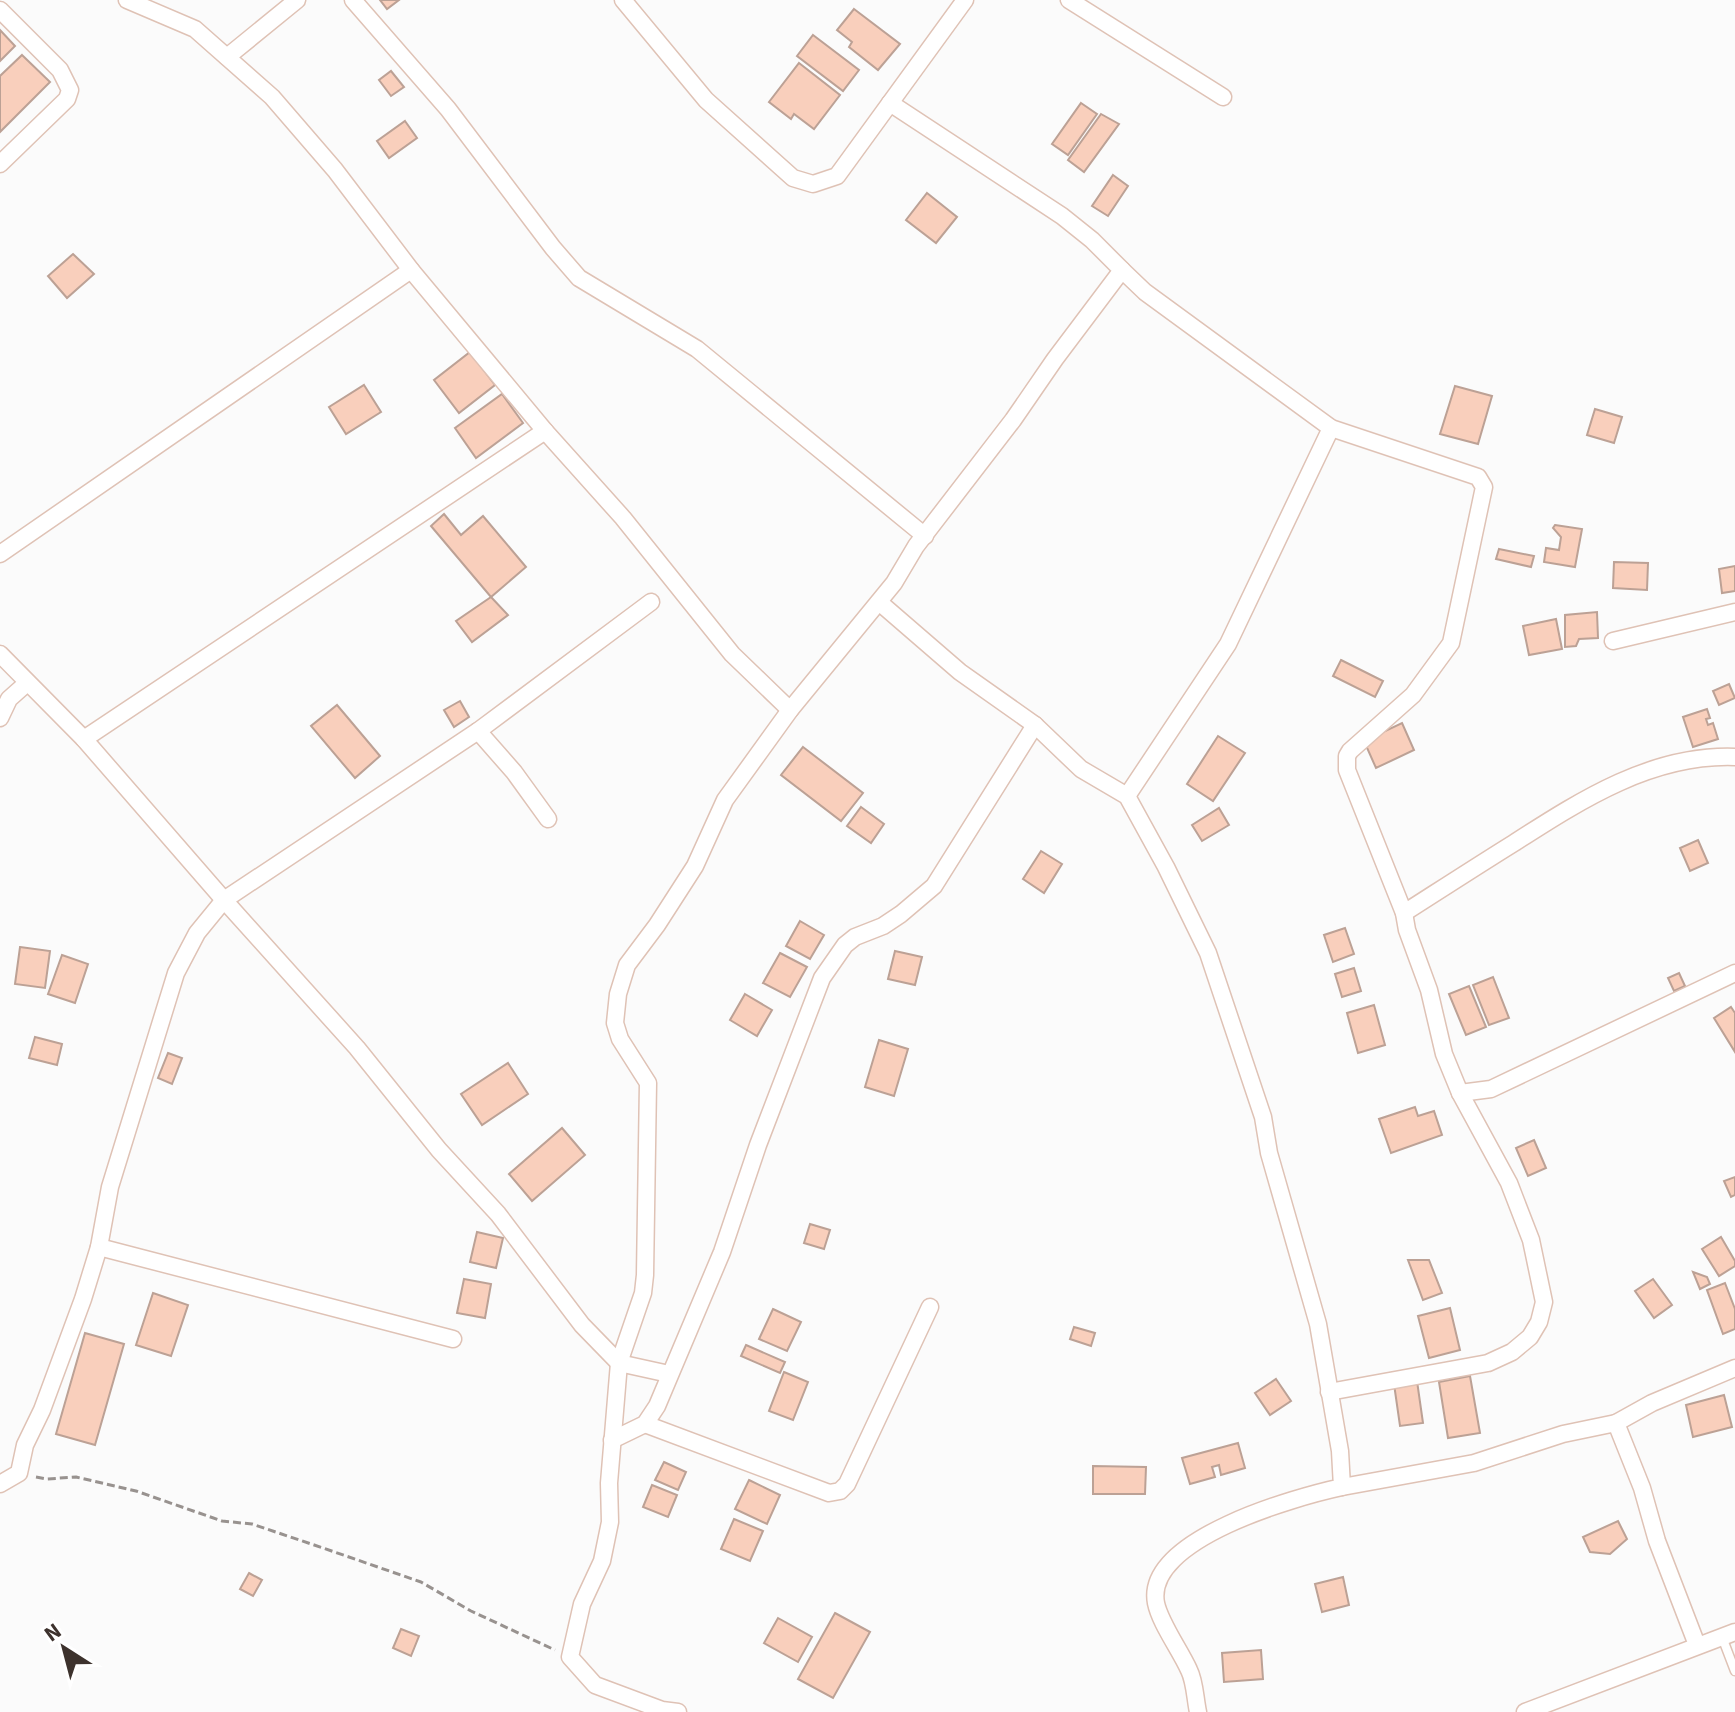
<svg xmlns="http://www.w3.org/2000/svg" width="1735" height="1712" viewBox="0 0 1735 1712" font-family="'Source Sans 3',sans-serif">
	<rect width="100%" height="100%" fill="#fbfbfb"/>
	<g fill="#f9cfbc" stroke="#bca195" stroke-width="2">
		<polygon points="380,0 399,0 387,9"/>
		<polygon points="854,9 900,44 878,70 849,47 852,42 837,30"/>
		<polygon points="0,30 15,46 0,61"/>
		<polygon points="813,35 859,70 843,91 797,56"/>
		<polygon points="22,55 50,82 0,132 0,76"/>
		<polygon points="799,63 840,95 814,129 794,114 791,119 769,102"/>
		<polygon points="391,71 404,87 391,96 379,80"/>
		<polygon points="1081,103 1097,114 1068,155 1052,144"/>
		<polygon points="1101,114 1119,124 1084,172 1068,160"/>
		<polygon points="405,121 417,138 389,158 377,141"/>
		<polygon points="1113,175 1128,186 1108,216 1092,206"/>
		<polygon points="927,193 957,217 936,243 906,220"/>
		<polygon points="73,254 94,274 67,298 48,276"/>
		<polygon points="470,352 495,385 459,413 434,380"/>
		<polygon points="364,385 381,412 346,434 329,407"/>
		<polygon points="1455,386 1492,396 1478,444 1440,434"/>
		<polygon points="502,394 523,423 476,458 455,428"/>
		<polygon points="1595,409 1622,417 1614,443 1587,435"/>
		<polygon points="444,514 461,535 483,516 526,567 491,597 431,526"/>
		<polygon points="1555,525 1582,529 1575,567 1544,562 1546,548 1559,550 1561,537 1553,528"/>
		<polygon points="1499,549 1534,556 1531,567 1496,559"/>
		<polygon points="1614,562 1648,563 1647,590 1613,588"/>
		<polygon points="1735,566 1735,591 1722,593 1719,569"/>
		<polygon points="491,597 508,615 472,642 456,621"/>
		<polygon points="1597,612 1598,638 1579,639 1576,646 1565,647 1565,615"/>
		<polygon points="1556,619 1562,649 1529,655 1523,626"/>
		<polygon points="1341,660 1383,681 1375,697 1333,676"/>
		<polygon points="1729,684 1735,698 1719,705 1713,691"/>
		<polygon points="460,701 469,717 454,727 444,710"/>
		<polygon points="337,705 380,756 355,778 311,726"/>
		<polygon points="1707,709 1710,718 1706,719 1708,725 1713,723 1718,739 1693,747 1683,717"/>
		<polygon points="1402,723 1414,750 1376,768 1364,741"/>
		<polygon points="1218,736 1245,753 1213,801 1187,784"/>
		<polygon points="803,747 863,793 841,821 781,775"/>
		<polygon points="861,807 884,824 871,843 847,826"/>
		<polygon points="1219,808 1229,825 1202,841 1192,825"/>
		<polygon points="1698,840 1708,863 1690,871 1680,848"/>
		<polygon points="1041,851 1062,864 1044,893 1023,879"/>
		<polygon points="800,921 824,935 810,959 786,946"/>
		<polygon points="1345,928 1354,954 1333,962 1324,935"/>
		<polygon points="20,947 50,951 45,988 15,984"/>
		<polygon points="895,951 922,957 915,985 888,979"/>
		<polygon points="780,953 807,967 790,997 763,983"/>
		<polygon points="62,955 88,964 75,1003 48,994"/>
		<polygon points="1354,968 1361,991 1342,997 1335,974"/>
		<polygon points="1679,973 1685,986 1674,991 1668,978"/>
		<polygon points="1493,977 1509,1018 1489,1025 1473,985"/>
		<polygon points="1469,986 1486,1027 1466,1035 1449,994"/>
		<polygon points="745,994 772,1010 757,1036 730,1020"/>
		<polygon points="1374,1005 1385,1045 1358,1053 1347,1013"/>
		<polygon points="1731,1007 1735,1013 1735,1052 1714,1018"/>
		<polygon points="35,1037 62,1044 57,1065 29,1058"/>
		<polygon points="879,1040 908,1049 894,1096 865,1087"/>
		<polygon points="168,1053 182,1058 172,1084 158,1078"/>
		<polygon points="508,1063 528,1094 482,1125 461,1094"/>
		<polygon points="1415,1107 1418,1116 1434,1111 1442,1135 1391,1153 1379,1119"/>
		<polygon points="562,1128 585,1155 532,1201 509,1174"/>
		<polygon points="1534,1140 1546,1168 1528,1176 1516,1148"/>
		<polygon points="1735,1177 1735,1195 1731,1197 1724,1181"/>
		<polygon points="810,1224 830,1230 824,1249 804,1243"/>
		<polygon points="477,1232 503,1238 496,1268 470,1262"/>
		<polygon points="1721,1237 1735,1261 1735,1266 1719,1276 1702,1249"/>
		<polygon points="1408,1260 1429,1260 1442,1293 1423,1300"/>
		<polygon points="1693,1272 1707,1277 1710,1284 1700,1289"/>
		<polygon points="464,1279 491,1284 485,1318 457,1313"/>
		<polygon points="1653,1279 1672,1305 1654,1318 1635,1291"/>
		<polygon points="1725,1283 1735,1309 1735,1329 1723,1334 1707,1290"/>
		<polygon points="153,1293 188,1305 171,1356 136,1345"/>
		<polygon points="1450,1308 1460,1350 1429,1358 1418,1316"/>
		<polygon points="773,1309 801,1322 787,1351 759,1339"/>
		<polygon points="1074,1327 1095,1333 1091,1346 1070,1339"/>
		<polygon points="85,1333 124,1344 95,1445 56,1434"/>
		<polygon points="746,1345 785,1362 780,1373 741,1356"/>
		<polygon points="784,1372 808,1382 793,1420 769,1411"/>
		<polygon points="1470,1376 1480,1433 1448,1438 1439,1382"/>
		<polygon points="1276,1379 1291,1401 1270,1415 1255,1393"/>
		<polygon points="1417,1381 1423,1423 1400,1426 1394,1384"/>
		<polygon points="1724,1395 1732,1427 1693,1437 1686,1405"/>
		<polygon points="1238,1443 1245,1468 1221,1475 1219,1465 1212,1467 1215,1477 1190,1484 1182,1458"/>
		<polygon points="664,1462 686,1472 678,1490 655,1480"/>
		<polygon points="1093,1466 1146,1467 1145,1494 1093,1494"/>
		<polygon points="749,1480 780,1495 767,1524 735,1509"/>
		<polygon points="652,1485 677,1495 668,1517 643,1507"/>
		<polygon points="734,1519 763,1531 750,1561 721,1549"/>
		<polygon points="1618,1521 1627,1539 1610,1554 1590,1552 1583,1537"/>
		<polygon points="249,1573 262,1580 253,1596 240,1589"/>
		<polygon points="1343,1577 1349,1605 1322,1612 1315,1584"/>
		<polygon points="835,1613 870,1632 833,1698 798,1679"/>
		<polygon points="778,1618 812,1637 798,1662 764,1643"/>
		<polygon points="401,1629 419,1636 411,1656 393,1648"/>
		<polygon points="1261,1650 1263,1679 1224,1682 1222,1653"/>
	</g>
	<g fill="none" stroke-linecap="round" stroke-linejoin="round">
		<defs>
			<polyline id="service" points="1722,1637 1735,1671"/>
			<g id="minor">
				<polyline points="127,0 195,29 272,97 335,170 411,270 545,431 623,518 732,654 790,710"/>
				<polyline points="353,0 448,109 553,248 579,278 697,349 925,536"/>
				<polyline points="623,0 706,100 793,178 813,184 837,176 965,0"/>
				<polyline points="1069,0 1223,97"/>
				<polyline points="0,10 60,70 70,90 67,99 0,164"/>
				<polyline points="227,57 297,0"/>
				<polyline points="1122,270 1145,292 1331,428 1478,477 1484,487 1451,643 1413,695 1350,751 1347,756 1347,770 1404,913 1407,930 1429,990 1444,1054 1460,1093 1509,1183 1531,1240 1544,1302 1539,1322 1530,1337 1512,1352 1488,1363 1329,1392"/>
				<polyline points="0,554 411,270"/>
				<path d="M879 602 960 672 1035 725 1081 769 1127 796 1166 867 1208 953 1263 1117 1269 1153 1318 1324 1340 1451 1342 1487C1296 1497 1144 1539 1156 1603 1160 1623 1180 1650 1189 1670 1195 1682 1195 1698 1198 1712"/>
				<polyline points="1613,641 1735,612"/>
				<polyline points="0,654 84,739 224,900 357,1048 439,1150 498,1214 582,1325 619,1363 669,1374"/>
				<polyline points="0,718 9,699 27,683"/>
				<polyline points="478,731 514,772 548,819"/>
				<polyline points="84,739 545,431"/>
				<polyline points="1127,796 1228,644 1331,428"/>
				<path d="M1404 913C1440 890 1477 866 1514 843 1581 800 1652 754 1735 757"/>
				<polyline points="1460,1093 1491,1089 1735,973"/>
				<polyline points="99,1247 453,1339"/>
				<polyline points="1616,1423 1652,1403 1735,1368"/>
				<polyline points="645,1424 829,1493 840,1491 847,1484 930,1307"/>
				<polyline points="612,1440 645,1424 657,1406 722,1252 758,1145 822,978 845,945 855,937 883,926 901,914 934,886 1035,725"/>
				<polyline points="0,1484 19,1473 25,1445 42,1410 83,1299 99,1247 110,1187 176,973 197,933 224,900 478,731 651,602"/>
				<polyline points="1342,1487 1474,1463 1563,1434 1616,1423 1642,1488 1657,1541 1697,1645"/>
				<polyline points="678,1712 662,1710 595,1685 570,1657 582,1604 602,1561 610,1522 609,1483 619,1363 643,1293 645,1275 648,1083 620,1039 615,1023 618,994 627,965 657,925 695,866 725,800 790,710 894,583 916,546 1013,420 1055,359 1122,270 1092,240 1062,216 890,103"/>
				<polyline points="1525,1712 1735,1632"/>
			</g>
		</defs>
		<use href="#service" stroke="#dfc2b5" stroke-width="11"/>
		<use href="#minor" stroke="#dfc2b5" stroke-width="19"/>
		<polyline stroke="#98928f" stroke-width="3" stroke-dasharray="8 4" stroke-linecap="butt" points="36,1477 47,1479 76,1477 136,1491 222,1521 252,1524 323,1548 421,1582 471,1611 555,1650"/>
		<use href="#service" stroke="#fff" stroke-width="8"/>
		<use href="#minor" stroke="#fff" stroke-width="16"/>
	</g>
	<g transform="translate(64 1648) rotate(324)" stroke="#ffffff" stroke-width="6" paint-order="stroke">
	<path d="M0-6L14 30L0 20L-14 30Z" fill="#3d322d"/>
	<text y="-12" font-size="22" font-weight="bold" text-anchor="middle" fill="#3d322d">N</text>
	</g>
</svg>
